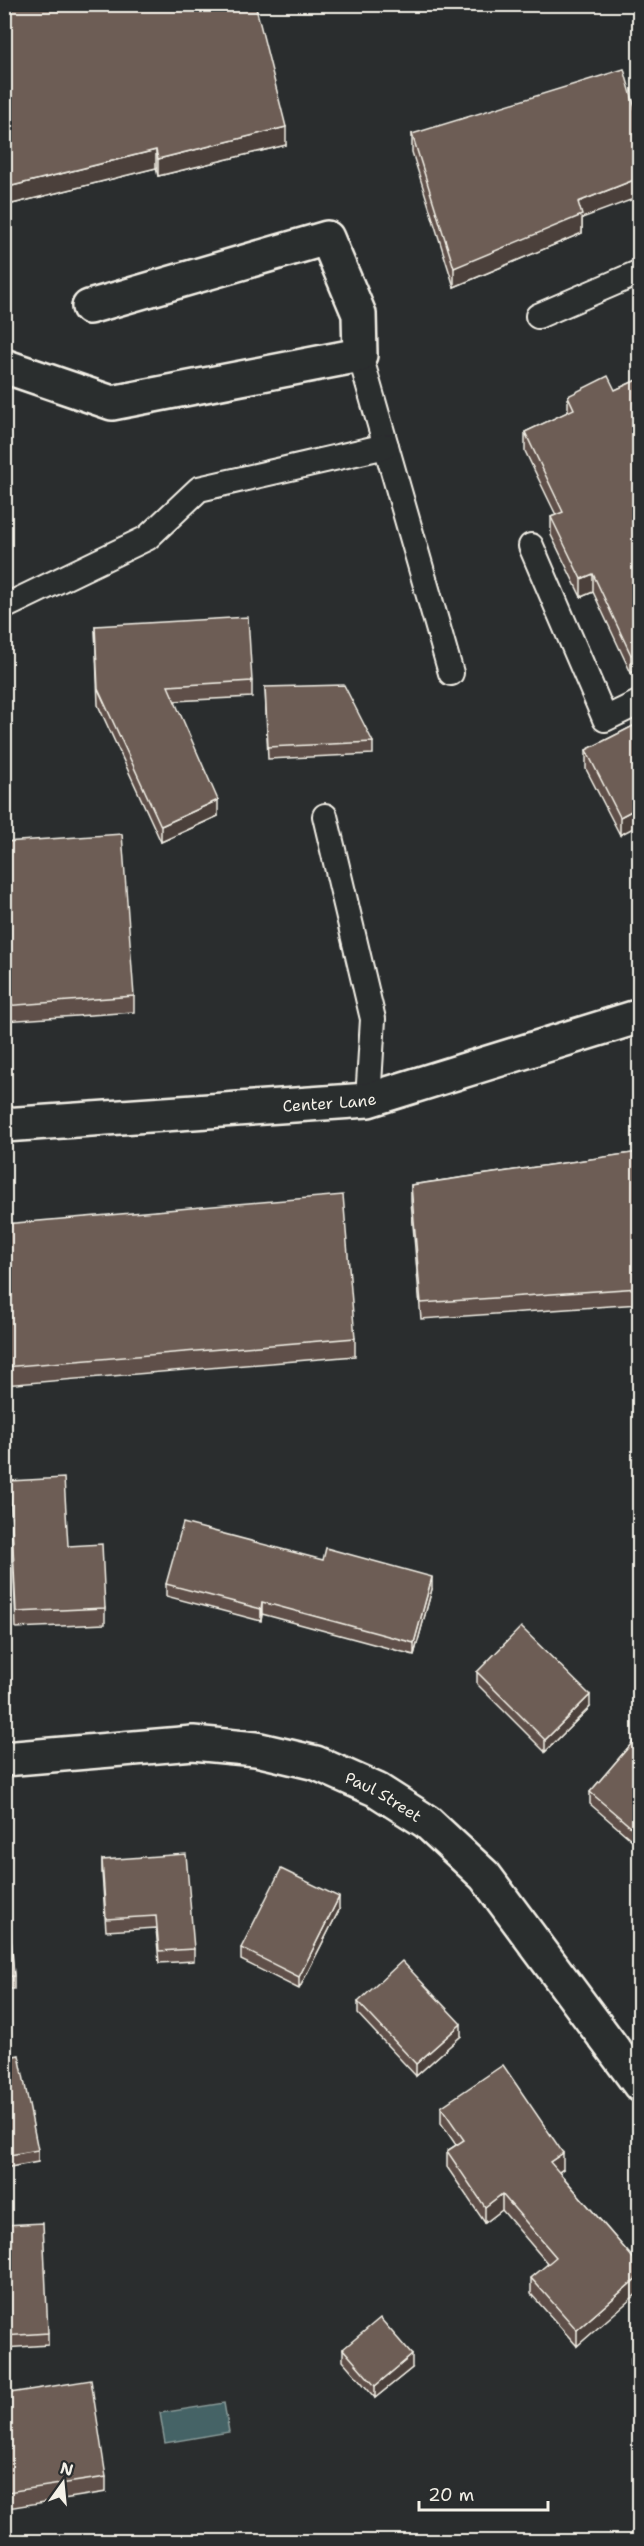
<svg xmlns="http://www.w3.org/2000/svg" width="644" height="2546" viewBox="0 0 644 2546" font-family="'Shantell Sans',sans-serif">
	<rect width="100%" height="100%" fill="#2a2d2e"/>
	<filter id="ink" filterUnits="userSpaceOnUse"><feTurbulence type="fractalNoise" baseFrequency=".0167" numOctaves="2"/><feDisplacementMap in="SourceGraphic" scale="12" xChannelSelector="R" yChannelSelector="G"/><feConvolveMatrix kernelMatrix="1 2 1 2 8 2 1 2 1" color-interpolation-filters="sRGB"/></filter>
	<g filter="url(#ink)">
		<polygon fill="#456366" stroke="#8b9c9a" stroke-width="1.5" points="224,2403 229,2432 165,2443 160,2413"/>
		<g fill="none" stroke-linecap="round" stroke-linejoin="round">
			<defs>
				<g id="service">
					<polyline points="538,316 640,272"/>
					<polyline points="360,355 451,673"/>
					<polyline points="531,546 605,719 640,702"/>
					<polyline points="4,607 147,538 199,489 386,446"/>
					<polyline points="325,816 373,1019 368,1100"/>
				</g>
				<g id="minor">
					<polyline points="4,366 112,403 360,355 359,314 327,238 89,307"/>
					<path id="s1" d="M4 1125 368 1100 640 1016"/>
					<path id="s2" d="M4 1759 193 1743 256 1749 316 1763 377 1790 427 1822 485 1876 640 2085"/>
				</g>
			</defs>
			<use href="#service" stroke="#f4f1e8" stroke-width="28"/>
			<use href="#minor" stroke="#f4f1e8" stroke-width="38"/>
			<use href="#service" stroke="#2a2d2e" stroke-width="24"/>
			<use href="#minor" stroke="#2a2d2e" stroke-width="33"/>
		</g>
		<g fill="#5e5048" stroke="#f4f1e8" stroke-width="1.5">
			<polygon points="4,4 227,11 286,145 158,176 156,168 4,206"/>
			<polygon points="412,134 582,218 582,233 454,287 412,152"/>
			<polygon points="639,379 639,669 631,673 593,592 581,597 551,535 551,517 556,515 525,451 525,432 568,412 568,396 615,390"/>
			<polygon points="95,626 252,681 252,697 174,701 218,816 161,842 98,705"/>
			<polygon points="265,687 373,742 373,754 268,759"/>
			<polygon points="639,723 620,835 586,769 586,750"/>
			<polygon points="4,842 134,996 134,1012 4,1021"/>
			<polygon points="639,1152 639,1304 421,1319 411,1201 411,1185"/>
			<polygon points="4,1224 355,1338 355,1356 4,1385"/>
			<polygon points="10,1481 68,1546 105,1608 105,1624 16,1628"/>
			<polygon points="166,1584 432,1589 414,1655 262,1614 261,1621 166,1596"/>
			<polygon points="477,1672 590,1707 545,1752 477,1684"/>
			<polygon points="639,1735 639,1846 590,1804 590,1792"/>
			<polygon points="102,1860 194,1949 194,1961 159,1963 156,1928 106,1931 102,1872"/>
			<polygon points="4,1873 14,1976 14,1989 4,1989"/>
			<polygon points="339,1910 299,1989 241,1960 241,1948"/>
			<polygon points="358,2002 461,2036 416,2076 358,2014"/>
			<polygon points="4,2058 38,2150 38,2162 4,2168"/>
			<polygon points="441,2107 563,2169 559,2172 639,2265 577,2346 531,2294 531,2278 548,2264 502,2210 485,2223 447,2167 447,2151 456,2145 441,2123"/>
			<polygon points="4,2225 48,2333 48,2345 4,2348"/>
			<polygon points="343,2349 412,2368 375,2398 343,2361"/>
			<polygon points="639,2352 639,2386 631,2372 631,2358"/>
			<polygon points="4,2394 106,2477 106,2492 8,2508 4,2485"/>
		</g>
		<g fill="#4c413b" stroke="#f4f1e8" stroke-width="1.5">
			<polygon points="286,127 286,145 158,176 158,159"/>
			<polygon points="156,150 156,168 4,206 4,188"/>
			<polygon points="639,178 639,197 582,218 582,233 454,287 454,268 578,202"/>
			<polygon points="593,574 593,592 581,597 581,579"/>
			<polygon points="639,651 639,669 631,673 631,655"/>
			<polygon points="218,800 218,816 161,842 161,826"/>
			<polygon points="639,807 639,825 620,835 620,817"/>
			<polygon points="432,1577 432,1589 414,1655 414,1643"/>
			<polygon points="262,1602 262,1614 261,1621 261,1609"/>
			<polygon points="590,1695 590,1707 545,1752 545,1740"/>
			<polygon points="339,1897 339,1910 299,1989 299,1977"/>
			<polygon points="461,2024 461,2036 416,2076 416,2064"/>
			<polygon points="563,2153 563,2169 550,2178 550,2162"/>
			<polygon points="502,2194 502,2210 485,2223 485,2207"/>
			<polygon points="639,2276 639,2292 577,2346 577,2330"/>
			<polygon points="412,2355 412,2368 375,2398 375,2386"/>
		</g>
		<g fill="#6d5d54" stroke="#f4f1e8" stroke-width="1.5">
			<polygon points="4,4 225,4 227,11 255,4 286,127 158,159 156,150 4,188"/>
			<polygon points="624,69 639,122 639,178 578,202 582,215 454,268 412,134"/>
			<polygon points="608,376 615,390 639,379 639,651 631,655 593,574 581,579 551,517 563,512 525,432 574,409 568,396"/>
			<polygon points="248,617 252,681 168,686 218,800 161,826 98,689 95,626"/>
			<polygon points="344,685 373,742 268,747 265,687"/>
			<polygon points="639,723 639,807 620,817 586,750"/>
			<polygon points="122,834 134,996 4,1006 4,842"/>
			<polygon points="639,1152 639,1288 421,1303 411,1185"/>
			<polygon points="343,1195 355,1338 4,1367 4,1224"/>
			<polygon points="64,1478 68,1546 102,1544 105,1608 16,1612 10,1481"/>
			<polygon points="183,1523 323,1560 326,1548 432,1577 414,1643 262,1602 261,1609 166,1584"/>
			<polygon points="521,1627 590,1695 545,1740 477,1672"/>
			<polygon points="639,1735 639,1834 590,1792"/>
			<polygon points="186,1854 194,1949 159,1951 156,1916 106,1919 102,1860"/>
			<polygon points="281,1869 339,1897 299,1977 241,1948"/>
			<polygon points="4,1873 6,1873 14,1976 4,1977"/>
			<polygon points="402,1961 461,2024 416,2064 358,2002"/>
			<polygon points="19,2055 38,2150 4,2156 4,2058"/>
			<polygon points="503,2065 563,2153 550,2162 639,2265 639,2276 577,2330 531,2278 556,2257 502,2194 485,2207 447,2151 464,2140 441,2107"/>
			<polygon points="43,2223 48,2333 4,2336 4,2225"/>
			<polygon points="380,2318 412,2355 375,2386 343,2349"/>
			<polygon points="639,2352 639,2372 631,2358"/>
			<polygon points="91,2380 106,2477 8,2492 4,2469 4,2394"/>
		</g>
	</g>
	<g text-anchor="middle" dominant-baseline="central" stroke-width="4.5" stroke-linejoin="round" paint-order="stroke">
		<g font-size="16" fill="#f4f1e8" stroke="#2a2d2e">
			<text stroke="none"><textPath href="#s1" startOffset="326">Center Lane</textPath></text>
			<text stroke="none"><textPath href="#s2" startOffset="390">Paul Street</textPath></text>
		</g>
	</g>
	<rect width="644" height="2546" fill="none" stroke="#2a2d2e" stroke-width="24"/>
	<rect x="12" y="12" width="620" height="2522" fill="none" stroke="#f4f1e8" stroke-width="2" filter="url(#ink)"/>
	<g transform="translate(63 2483) rotate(15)" stroke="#2a2d2e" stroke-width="4.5" paint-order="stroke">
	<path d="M0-4.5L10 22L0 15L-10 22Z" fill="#f4f1e8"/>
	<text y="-9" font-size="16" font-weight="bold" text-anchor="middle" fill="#f4f1e8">N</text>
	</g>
	<path d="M419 2501v9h129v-9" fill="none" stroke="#f4f1e8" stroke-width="3"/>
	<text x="428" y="2501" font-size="18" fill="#f4f1e8" stroke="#2a2d2e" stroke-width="4.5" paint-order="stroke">20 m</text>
</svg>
